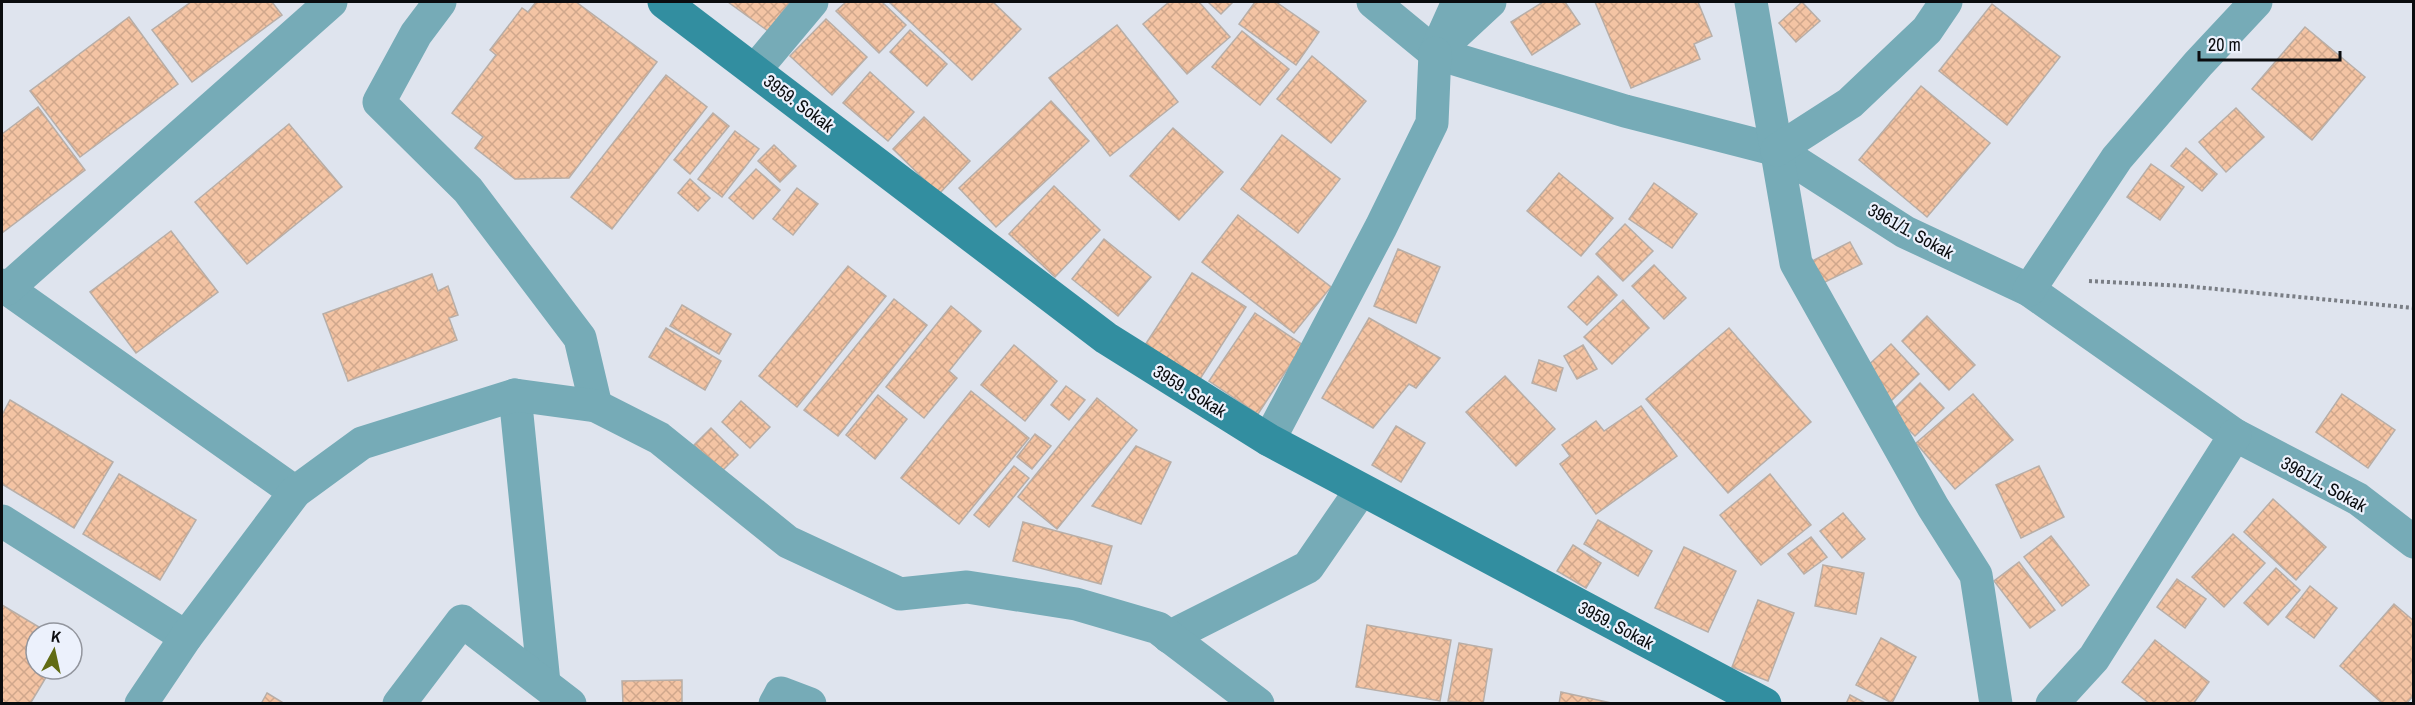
<svg xmlns="http://www.w3.org/2000/svg" width="2415" height="705" viewBox="0 0 2415 705" font-family="'Archivo Narrow',sans-serif">
	<defs>
		<pattern id="building-cross-hatch" width="8" height="8" patternUnits="userSpaceOnUse" patternTransform="scale(1.5)"><rect width="8" height="8" fill="#f4c4a4"/><path d="M0 0l8 8M0 8l8-8" fill="none" stroke="#d0a78c"/></pattern>
	</defs>
	<rect width="100%" height="100%" fill="#dfe4ee"/>
	<g fill="url(#building-cross-hatch)" stroke="#b8aea7" stroke-width="1.5">
		<polygon points="191,2 272,2 282,15 192,82 152,30"/>
		<polygon points="536,2 576,2 657,62 569,178 515,179 475,148 483,137 452,113 496,55 490,50 522,8 528,12"/>
		<polygon points="728,2 790,2 768,31"/>
		<polygon points="846,2 882,2 906,25 879,53 836,11"/>
		<polygon points="889,2 993,2 1021,29 972,80"/>
		<polygon points="1169,2 1199,2 1230,37 1187,74 1143,24"/>
		<polygon points="1208,2 1233,2 1221,14"/>
		<polygon points="1255,2 1276,2 1319,32 1296,65 1239,24"/>
		<polygon points="1543,2 1565,2 1580,24 1532,55 1511,22"/>
		<polygon points="1595,2 1698,2 1712,36 1694,44 1700,59 1631,88"/>
		<polygon points="1802,2 1820,21 1796,42 1779,23"/>
		<polygon points="1992,4 2060,57 2007,125 1939,71"/>
		<polygon points="129,17 178,84 80,157 30,91"/>
		<polygon points="826,19 867,57 832,95 790,56"/>
		<polygon points="1117,25 1178,102 1110,156 1049,78"/>
		<polygon points="2305,27 2365,77 2312,140 2252,89"/>
		<polygon points="910,30 947,64 927,86 890,52"/>
		<polygon points="1242,31 1289,69 1260,105 1212,67"/>
		<polygon points="1312,56 1366,101 1331,143 1277,99"/>
		<polygon points="870,72 914,112 888,141 843,103"/>
		<polygon points="666,75 707,107 612,229 571,197"/>
		<polygon points="1921,86 1990,143 1927,217 1859,160"/>
		<polygon points="1051,101 1089,141 996,227 959,188"/>
		<polygon points="38,107 85,170 2,233 2,134"/>
		<polygon points="2236,108 2264,137 2226,172 2199,142"/>
		<polygon points="713,113 729,126 690,174 674,160"/>
		<polygon points="924,117 970,161 939,194 893,149"/>
		<polygon points="289,124 342,187 247,264 195,202"/>
		<polygon points="1173,128 1223,172 1179,220 1130,176"/>
		<polygon points="735,131 759,149 722,197 698,179"/>
		<polygon points="1282,135 1340,179 1298,233 1241,189"/>
		<polygon points="774,145 796,166 780,182 758,161"/>
		<polygon points="2186,148 2217,174 2202,191 2171,166"/>
		<polygon points="2151,164 2184,187 2160,220 2127,197"/>
		<polygon points="756,169 780,190 753,219 729,198"/>
		<polygon points="1559,173 1613,218 1581,256 1527,211"/>
		<polygon points="690,179 710,198 698,211 678,193"/>
		<polygon points="1654,183 1697,214 1672,248 1629,219"/>
		<polygon points="1054,186 1100,230 1055,277 1009,234"/>
		<polygon points="797,188 818,204 793,235 773,219"/>
		<polygon points="1238,215 1331,287 1294,333 1202,262"/>
		<polygon points="1625,224 1653,251 1623,281 1596,254"/>
		<polygon points="171,231 218,292 136,353 90,292"/>
		<polygon points="1104,239 1151,277 1118,316 1072,279"/>
		<polygon points="1850,242 1862,264 1823,283 1812,261"/>
		<polygon points="1398,249 1440,267 1416,323 1374,306"/>
		<polygon points="1654,265 1686,298 1664,319 1632,286"/>
		<polygon points="848,266 886,296 797,407 759,376"/>
		<polygon points="1192,273 1246,307 1200,379 1145,345"/>
		<polygon points="432,274 438,291 448,286 458,315 449,318 457,340 348,381 323,314"/>
		<polygon points="1598,276 1617,295 1587,325 1568,307"/>
		<polygon points="894,299 927,325 838,436 804,410"/>
		<polygon points="1623,300 1649,328 1612,364 1584,337"/>
		<polygon points="682,305 731,334 719,354 670,326"/>
		<polygon points="951,306 981,331 949,371 957,378 924,418 886,387"/>
		<polygon points="1255,313 1303,345 1258,414 1209,381"/>
		<polygon points="1927,316 1975,365 1949,390 1902,341"/>
		<polygon points="1369,318 1440,358 1416,388 1409,384 1373,428 1322,398"/>
		<polygon points="666,328 721,361 705,390 649,357"/>
		<polygon points="1729,328 1811,422 1728,493 1646,399"/>
		<polygon points="1891,344 1919,374 1889,403 1861,372"/>
		<polygon points="1014,345 1057,381 1025,421 981,385"/>
		<polygon points="1583,345 1597,369 1577,379 1564,356"/>
		<polygon points="1539,360 1563,368 1556,391 1532,383"/>
		<polygon points="1505,376 1555,429 1516,466 1466,412"/>
		<polygon points="1920,383 1944,408 1915,436 1891,412"/>
		<polygon points="1066,386 1085,400 1069,420 1051,405"/>
		<polygon points="971,391 1029,438 959,524 901,478"/>
		<polygon points="1973,394 2013,440 1955,489 1916,443"/>
		<polygon points="2342,394 2395,430 2368,468 2316,432"/>
		<polygon points="878,395 907,419 875,459 846,435"/>
		<polygon points="1097,398 1137,430 1057,529 1018,497"/>
		<polygon points="10,400 113,462 74,528 2,484 2,415"/>
		<polygon points="741,401 770,427 750,448 722,422"/>
		<polygon points="1641,406 1677,456 1596,514 1560,464 1570,456 1562,445 1596,421 1604,431"/>
		<polygon points="1396,426 1425,443 1401,482 1372,465"/>
		<polygon points="711,428 738,455 721,472 694,445"/>
		<polygon points="1035,434 1051,446 1032,469 1017,457"/>
		<polygon points="1136,446 1171,462 1141,524 1092,506"/>
		<polygon points="1014,466 1029,478 989,527 974,515"/>
		<polygon points="2039,466 2064,517 2021,538 1996,485"/>
		<polygon points="119,474 196,520 160,580 83,534"/>
		<polygon points="1770,474 1811,525 1761,565 1720,515"/>
		<polygon points="2273,499 2326,547 2296,580 2244,532"/>
		<polygon points="1843,513 1865,539 1842,558 1820,531"/>
		<polygon points="1598,520 1652,551 1638,576 1584,544"/>
		<polygon points="1023,522 1112,546 1101,584 1013,561"/>
		<polygon points="2233,534 2265,563 2224,607 2192,577"/>
		<polygon points="2051,536 2089,585 2062,606 2024,557"/>
		<polygon points="1811,537 1827,557 1804,574 1788,554"/>
		<polygon points="1573,545 1601,563 1586,588 1557,571"/>
		<polygon points="1684,547 1736,571 1708,632 1655,608"/>
		<polygon points="2019,562 2055,610 2030,628 1994,581"/>
		<polygon points="1823,565 1864,573 1856,614 1815,606"/>
		<polygon points="2276,568 2300,590 2268,625 2244,603"/>
		<polygon points="2177,579 2206,599 2185,628 2157,607"/>
		<polygon points="2310,586 2337,608 2314,638 2286,617"/>
		<polygon points="1758,600 1794,613 1768,681 1732,667"/>
		<polygon points="2394,604 2414,621 2414,695 2406,704 2383,704 2340,666"/>
		<polygon points="2,605 49,633 36,633 36,669 51,669 30,704 2,704"/>
		<polygon points="1367,625 1451,640 1440,701 1356,687"/>
		<polygon points="1881,638 1916,657 1892,703 1856,685"/>
		<polygon points="2155,640 2209,682 2193,704 2150,704 2122,682"/>
		<polygon points="1459,643 1492,649 1483,704 1448,701"/>
		<polygon points="682,680 682,704 623,704 622,681"/>
		<polygon points="1561,692 1616,704 1559,704"/>
		<polygon points="267,693 285,704 261,704"/>
		<polygon points="1850,695 1867,704 1846,704"/>
	</g>
	<g fill="none" stroke-linecap="round" stroke-linejoin="round">
		<polyline stroke="#7a7e85" stroke-width="4" stroke-dasharray="3 3" stroke-linecap="butt" points="2089,281 2185,286 2414,308"/>
		<g stroke="#76abb7" stroke-width="33">
			<polyline points="440,2 416,34 379,102 468,190 580,338 596,406"/>
			<polyline points="1373,2 1435,53 1625,111 1777,150 1905,232 2029,290 2235,435 2358,499 2414,542"/>
			<polyline points="1458,2 1435,53 1490,2"/>
			<polyline points="1751,2 1796,263 1933,507 1976,575 1996,704"/>
			<polyline points="755,70 812,2"/>
			<polyline points="1777,150 1850,103 1927,30 1946,2"/>
			<polyline points="2,285 295,492"/>
			<polyline points="7,289 331,2"/>
			<polyline points="2029,290 2117,158 2198,64 2256,2"/>
			<polyline points="515,395 544,683"/>
			<polyline points="1269,440 1381,227 1432,123 1435,53"/>
			<polyline points="2,521 186,637"/>
			<polyline points="1169,637 1308,567 1361,490"/>
			<polyline points="141,704 186,637 295,492 362,443 515,395 596,406 659,438 788,542 900,594 967,587 1076,604 1158,628 1258,704"/>
			<polyline points="399,704 462,621 570,704"/>
			<polyline points="775,704 781,693 810,704"/>
			<polyline points="2052,704 2094,658 2235,435"/>
		</g>
		<polyline stroke="#328ea0" stroke-width="33" points="664,2 1106,338 1269,440 1765,704"/>
	</g>
	<g text-anchor="middle" dominant-baseline="central" stroke-width="4.5" stroke-linejoin="round" paint-order="stroke">
		<g font-size="18" fill="#0a0c0f" stroke="#ecf1fc">
			<text transform="translate(799 103) rotate(37)">3959. Sokak</text>
			<text transform="translate(1911 231) rotate(29)">3961/1. Sokak</text>
			<text transform="translate(1190 391) rotate(32)">3959. Sokak</text>
			<text transform="translate(2324 484) rotate(29)">3961/1. Sokak</text>
			<text transform="translate(1616 625) rotate(28)">3959. Sokak</text>
		</g>
	</g>
	<rect width="2415" height="705" fill="none" stroke="#0a0c0f" stroke-width="6"/>
	<g transform="translate(54 651) rotate(8)"><circle r="28" fill="#ecf1fc" stroke="#92959d" stroke-width="1.5"/>
	<path d="M0-4.5L10 22L0 15L-10 22Z" fill="#616c14"/>
	<text y="-9" font-size="16" font-weight="bold" text-anchor="middle" fill="#0a0c0f">K</text>
	</g>
	<path d="M2199 51v9h141v-9" fill="none" stroke="#0a0c0f" stroke-width="3"/>
	<text x="2208" y="51" font-size="18" fill="#0a0c0f" stroke="#ecf1fc" stroke-width="4.5" paint-order="stroke">20 m</text>
</svg>
